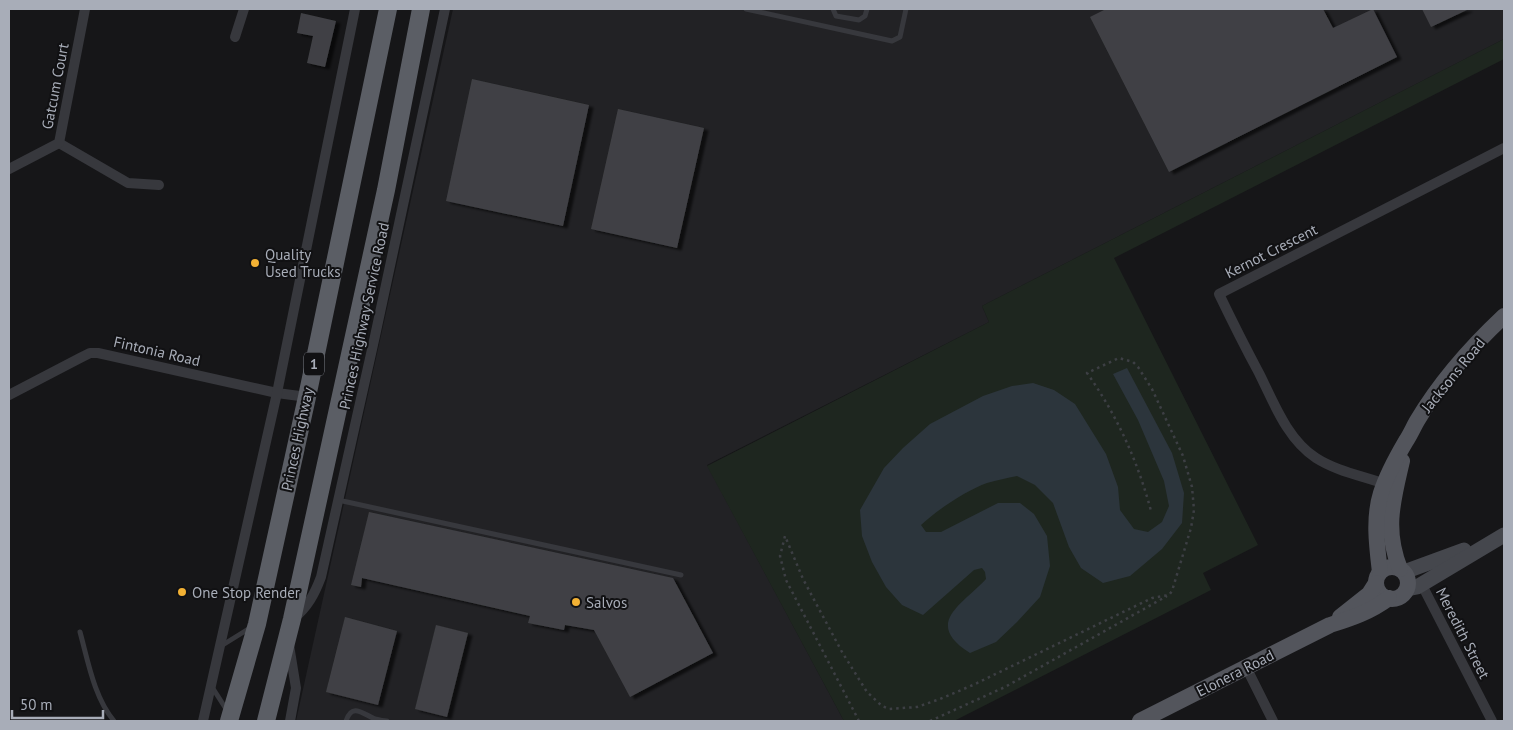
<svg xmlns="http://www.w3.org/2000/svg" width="1513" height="730" viewBox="0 0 1513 730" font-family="'PT Sans',sans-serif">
	<defs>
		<filter id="shadow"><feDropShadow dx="4.5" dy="2.5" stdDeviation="1" flood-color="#0009"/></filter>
	</defs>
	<rect width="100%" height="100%" fill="#161618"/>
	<polygon fill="#222225" points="453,9 1504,9 1504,39 982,306 989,322 707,465 844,721 296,721"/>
	<polygon fill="#1e261f" points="1504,39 1504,59 1114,258 1258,545 1203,573 1211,590 954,721 844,721 707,466 989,322 982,306"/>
	<path fill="#2c353c" d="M1127 368 1172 453 1184 493 1182 523 1162 549 1130 576 1103 583 1081 568 1069 547 1053 503 1035 485 1017 476C1007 478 997 480 987 483 967 490 937 510 921 525L926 532H941L998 503H1020L1034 514 1047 536 1050 566 1040 597 1017 622 996 642 970 653C923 623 962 605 986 579L985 572 982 568 974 570 923 615 902 605 886 587 872 562 862 536 860 510 884 468 903 448 930 424 983 396 1012 386 1033 383 1054 390 1075 404 1106 454 1118 487 1120 510 1134 529 1148 532 1162 522 1169 506 1164 481 1138 420 1113 374Z"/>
	<g fill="#404145" filter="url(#shadow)">
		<polygon points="1106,9 1323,9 1333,28 1373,9 1397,57 1169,172 1090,17"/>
		<polygon points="1422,9 1469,9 1431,27"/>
		<polygon points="301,13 336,21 325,67 307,63 313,36 297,33"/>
		<polygon points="472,79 589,105 563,226 446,201"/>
		<polygon points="618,109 704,128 677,248 591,229"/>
		<polygon points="369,512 673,578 713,653 630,697 594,630 565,625 564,630 528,623 530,616 362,578 361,587 351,585"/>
		<polygon points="345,617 397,631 378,705 326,692"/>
		<polygon points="436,625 468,633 447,717 415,709"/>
	</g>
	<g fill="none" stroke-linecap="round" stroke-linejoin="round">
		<g stroke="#3d3f44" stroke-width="2.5" stroke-dasharray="2.5 4" stroke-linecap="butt">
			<path d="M859 721 786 580 780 556 785 536 803 579 842 652 867 692 882 706 889 709 917 707 940 699 973 685 1152 598 1169 595 1172 591 1191 528 1194 510 1192 487 1183 456 1152 389 1138 367 1133 362 1119 358 1087 373C1117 415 1138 462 1151 511"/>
			<polyline points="930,721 1005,687 1167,596"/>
		</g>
		<g stroke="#37383d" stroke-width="5">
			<polyline points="746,9 892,41 900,37 906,9"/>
			<polyline points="833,9 836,16 859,20 865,16 867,9"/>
			<polyline points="338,500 681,575"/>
			<path d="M80 632C88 661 94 697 114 721"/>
			<polyline points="221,646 250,628"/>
			<polyline points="212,687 228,712"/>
			<path d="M346 721C352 702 363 714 375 719 379 720 383 721 387 721"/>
		</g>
		<g stroke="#37383d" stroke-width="10">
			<polyline points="235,37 244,9"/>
			<polyline points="59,143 128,183 159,185"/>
			<polyline points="9,169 59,143 85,9"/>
			<polyline points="9,395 80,358 90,353 98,353 277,393 307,397"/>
			<path d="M1388 485C1364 476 1338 472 1316 458 1287 439 1274 403 1259 373 1245 347 1232 321 1219 294L1504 148"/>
			<polyline points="1422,585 1492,721"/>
			<path d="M294 618C308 607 315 593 321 577L375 336 445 9"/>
			<polyline points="289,645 296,688 290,721"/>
			<polyline points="1246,667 1273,721"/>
			<polyline points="203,721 277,393 355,9"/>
		</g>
		<g stroke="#45474d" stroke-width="15">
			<polyline points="1404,572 1464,550"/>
			<polyline points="1407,589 1417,587 1504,535"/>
		</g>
		<g stroke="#53555c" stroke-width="16">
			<circle cx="1392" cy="583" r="16"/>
			<path d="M1400 569C1384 529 1393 500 1402 461"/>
			<path d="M1380 572C1377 547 1373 518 1381 493 1387 474 1396 458 1406 441 1410 435 1413 428 1417 421 1440 382 1471 347 1504 316"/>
			<polyline points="1340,617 1369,594 1376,583"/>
			<path d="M1140 721 1330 625C1352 618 1370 612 1389 598"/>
		</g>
		<g stroke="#5b5e65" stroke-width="18">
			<polyline points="229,721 257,624 307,397 388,9"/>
			<polyline points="266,721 292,619 386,190 421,9"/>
		</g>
	</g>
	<g fill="#f2b134" stroke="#111113" stroke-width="2">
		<circle cx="255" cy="263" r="5"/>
		<circle cx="182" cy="592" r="5"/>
		<circle cx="576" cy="602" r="5"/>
	</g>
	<g text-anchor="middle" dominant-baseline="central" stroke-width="4" stroke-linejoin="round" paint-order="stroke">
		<rect fill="#111113" stroke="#7b7e86" stroke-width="1" x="304" y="352.5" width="20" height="23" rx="4"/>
		<g font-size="14" font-weight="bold" fill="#a8adb8">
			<text x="314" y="364">1</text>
		</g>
		<g font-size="15" fill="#a8adb8" stroke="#111113">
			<text transform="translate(55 86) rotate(-79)">Gatcum Court</text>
			<text transform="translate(1271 251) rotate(-27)">Kernot Crescent</text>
			<text transform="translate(364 316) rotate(-78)">Princes Highway Service Road</text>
			<text transform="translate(157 351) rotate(13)">Fintonia Road</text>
			<text transform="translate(1453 375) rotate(-51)">Jacksons Road</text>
			<text transform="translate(297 439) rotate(-78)">Princes Highway</text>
			<text transform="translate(1463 633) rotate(63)">Meredith Street</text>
			<text transform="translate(1235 673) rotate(-27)">Elonera Road</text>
		</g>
		<g font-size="15" fill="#a8adb8" stroke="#111113" text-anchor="start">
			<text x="265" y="254">Quality<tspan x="265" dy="17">Used Trucks</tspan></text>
			<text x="192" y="592">One Stop Render</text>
			<text x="586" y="602">Salvos</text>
		</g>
	</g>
	<rect width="1513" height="730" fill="none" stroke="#a8adb8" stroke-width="20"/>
	<path d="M12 710v8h91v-8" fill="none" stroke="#a8adb8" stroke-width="2.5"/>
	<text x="20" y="710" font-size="15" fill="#a8adb8" stroke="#111113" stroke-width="4" paint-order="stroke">50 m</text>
</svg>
